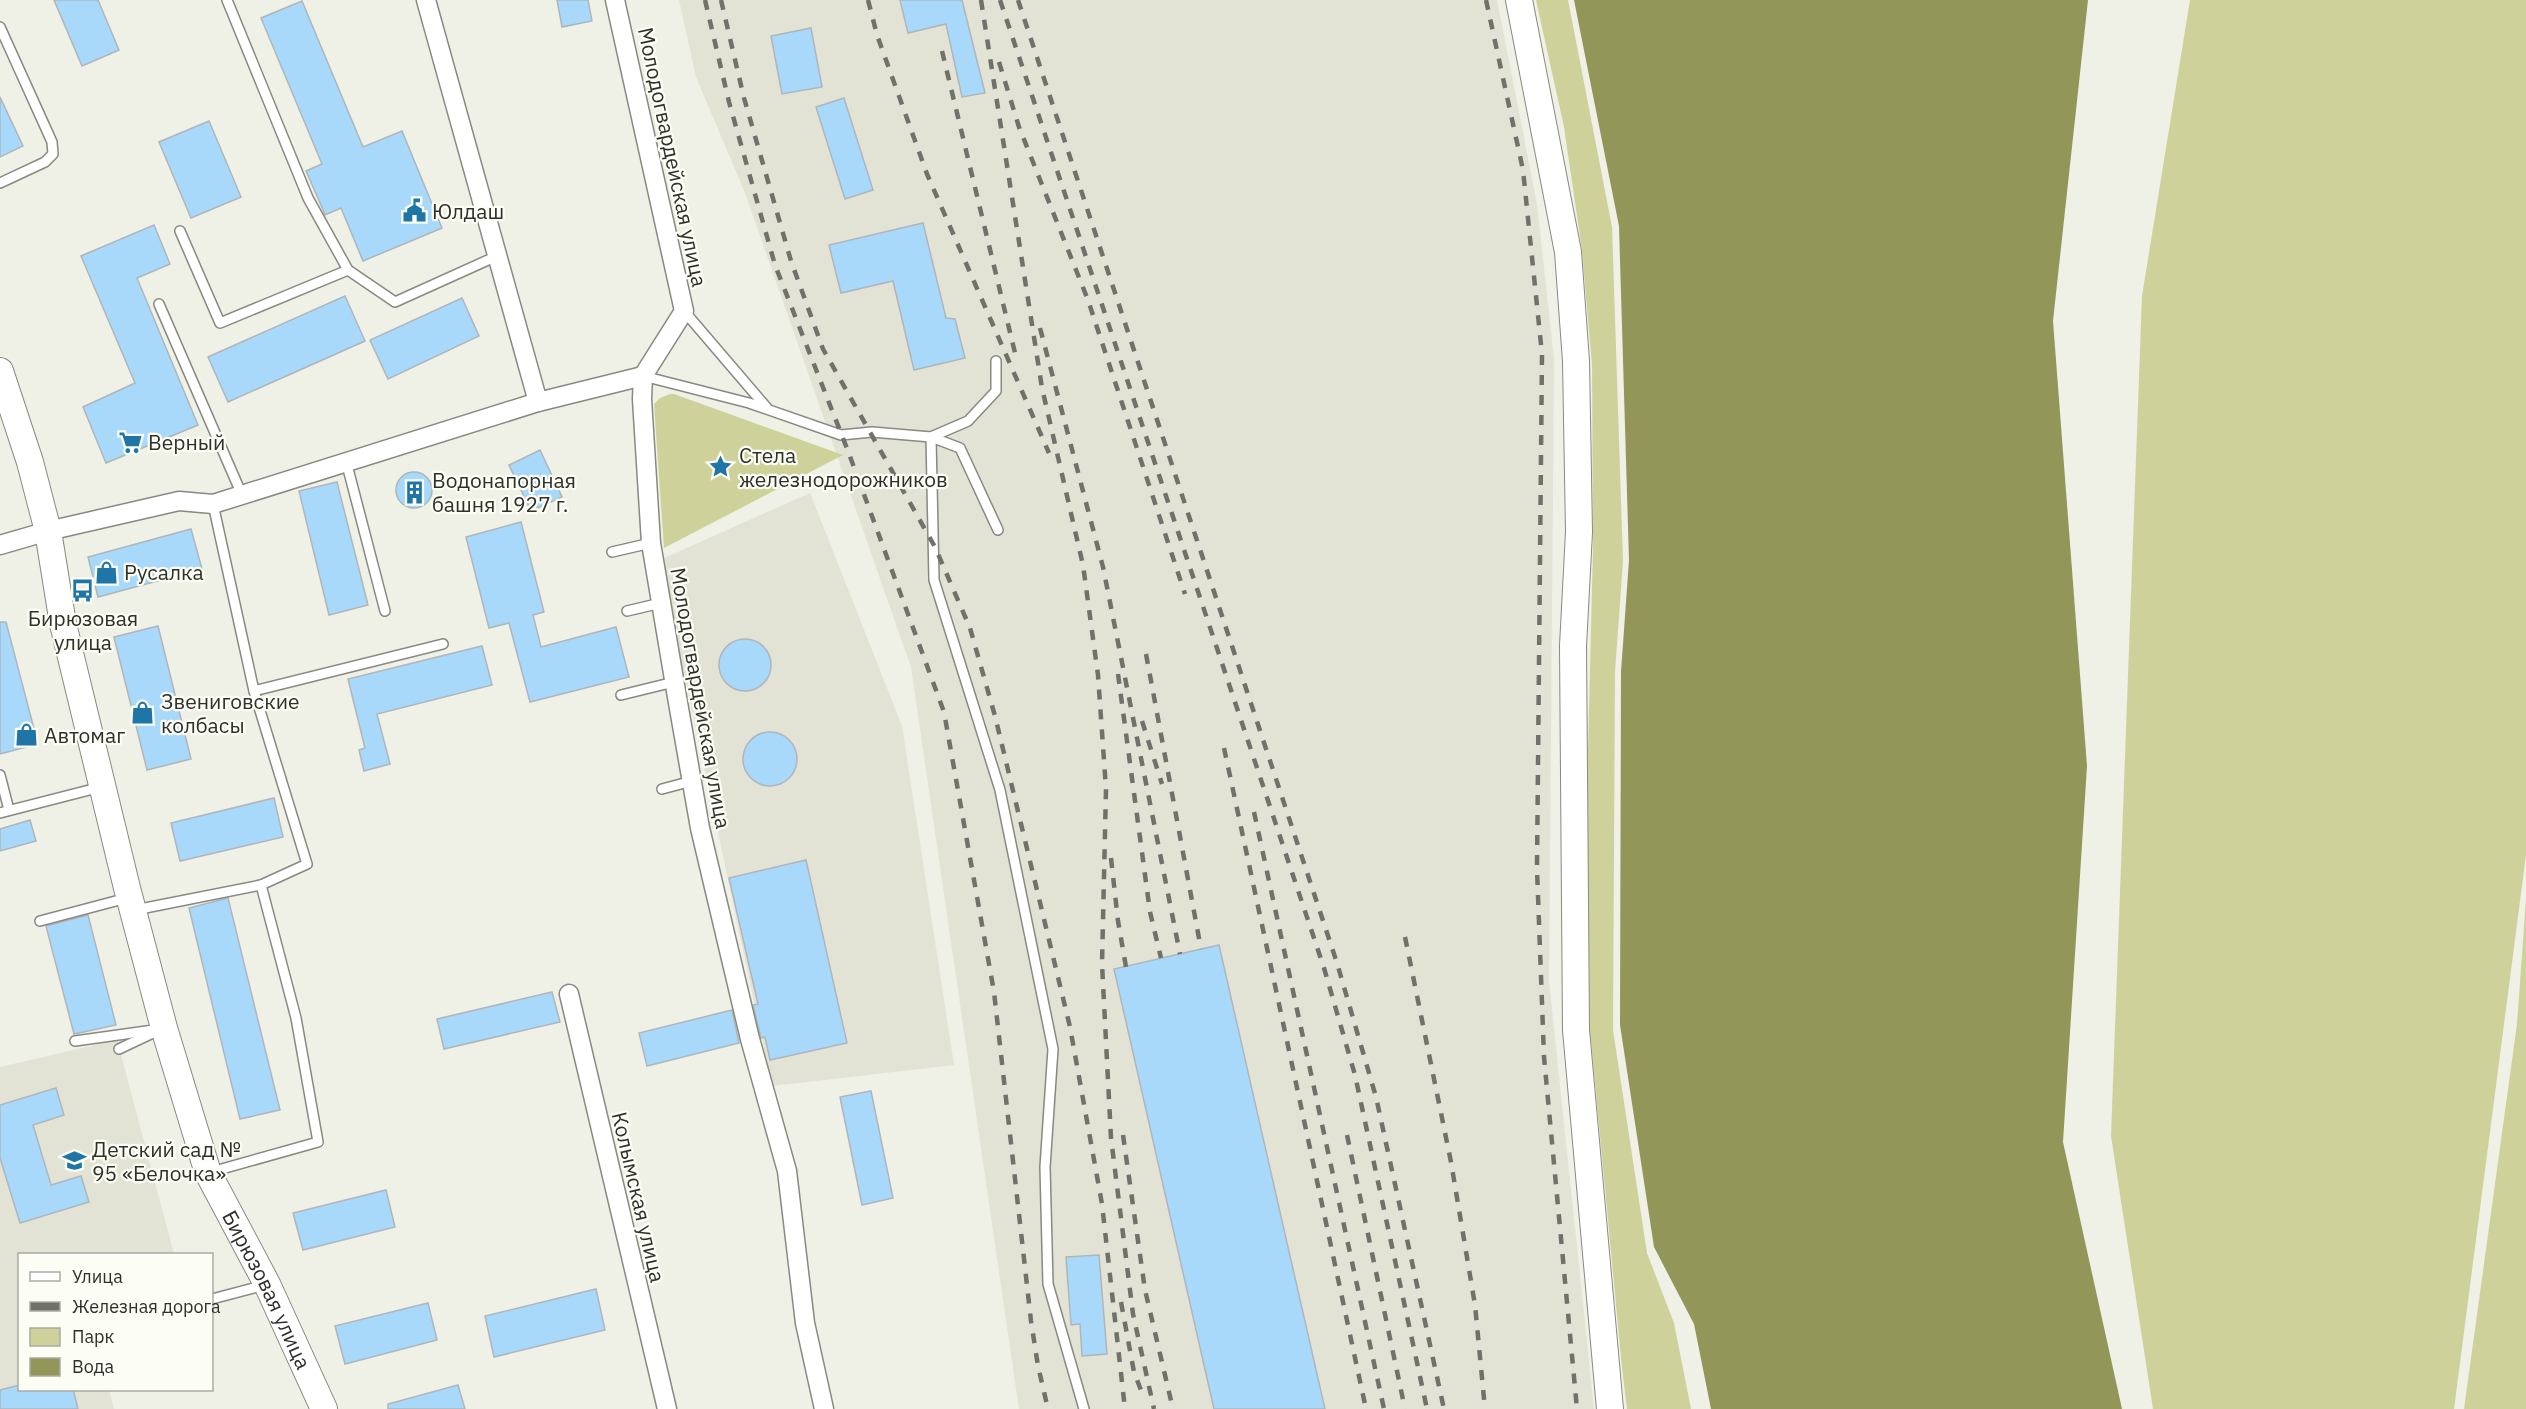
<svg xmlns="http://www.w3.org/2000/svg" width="2526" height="1409" viewBox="0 0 2526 1409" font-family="'IBM Plex Sans',sans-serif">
	<rect width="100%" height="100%" fill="#eff0e6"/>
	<g fill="#e2e3d4">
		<polygon points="679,0 1497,0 1537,204 1554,359 1549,981 1594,1409 1019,1409 911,667 745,193 696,77"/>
		<polygon points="810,493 902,726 954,1065 772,1086 660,560"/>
		<polygon points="117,1040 174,1254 20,1254 20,1390 109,1390 114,1409 0,1409 0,1067"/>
	</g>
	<g fill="#ced29a">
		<polygon points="1536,0 1568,0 1612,227 1623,561 1615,672 1613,1030 1647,1253 1674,1323 1691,1409 1627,1409 1622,1368 1590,1030 1587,791 1593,547 1592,365 1582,250 1564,127"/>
		<polygon points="2190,0 2526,0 2526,855 2454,1409 2153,1409 2111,1136 2142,296"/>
		<polygon points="670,394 674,394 843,455 664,548 654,404 660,398"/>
		<polygon points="2526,899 2526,1409 2464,1409 2517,1024"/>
	</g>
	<polygon fill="#929658" points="1574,0 2088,0 2053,321 2087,766 2063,1142 2122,1409 1711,1409 1694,1324 1654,1247 1620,1025 1621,672 1629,560 1619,226"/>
	<g fill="#a9d9fa" stroke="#aeb6bc" stroke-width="1.5">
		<polygon points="54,0 98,0 119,50 82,66"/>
		<polygon points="557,0 588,0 592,21 562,27"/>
		<polygon points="900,0 962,0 985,93 962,97 946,24 908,33"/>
		<polygon points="302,1 363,147 402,131 442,228 363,261 341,208 325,215 324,212 306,171 322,164 261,18"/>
		<polygon points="811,28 822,87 782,94 771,36"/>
		<polygon points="0,97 23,146 0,157"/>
		<polygon points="844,98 873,190 845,199 816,107"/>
		<polygon points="209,121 241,197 191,218 159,142"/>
		<polygon points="923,223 946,318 955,319 965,358 914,370 893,281 841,293 829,245"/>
		<polygon points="154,225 170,264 137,278 198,425 106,463 83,407 135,383 81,256"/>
		<polygon points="345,296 365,341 228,402 208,357"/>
		<polygon points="462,298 479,336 388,379 370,340"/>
		<polygon points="540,450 562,497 531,511 509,465"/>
		<circle cx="414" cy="490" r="18"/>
		<polygon points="337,482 368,605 329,615 299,491"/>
		<polygon points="521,522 544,612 533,615 541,647 616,627 629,677 530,702 509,623 489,628 466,537"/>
		<polygon points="191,529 202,569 98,597 88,557"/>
		<polygon points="0,622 6,622 38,744 0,754"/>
		<polygon points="158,626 191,759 147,770 114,637"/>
		<circle cx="745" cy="665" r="26"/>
		<polygon points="482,646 492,685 377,714 390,764 364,771 359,750 365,748 348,679"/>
		<circle cx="770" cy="759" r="27"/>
		<polygon points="274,798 283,837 180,861 171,823"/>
		<polygon points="30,820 36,841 0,851 0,829"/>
		<polygon points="806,860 847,1043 770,1060 765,1037 761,1038 753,1005 758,1004 729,878"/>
		<polygon points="228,898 280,1110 240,1119 189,908"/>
		<polygon points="88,915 116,1025 74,1034 46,926"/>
		<polygon points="1219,945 1325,1409 1214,1409 1114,969"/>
		<polygon points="552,992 560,1022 444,1049 437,1019"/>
		<polygon points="732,1010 739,1043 647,1066 639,1033"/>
		<polygon points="56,1088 64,1115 33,1125 51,1185 81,1176 89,1202 20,1223 0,1158 0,1105"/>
		<polygon points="871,1091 893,1198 862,1205 840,1097"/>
		<polygon points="386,1190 395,1227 303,1250 293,1213"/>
		<polygon points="1099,1255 1107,1354 1082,1356 1080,1324 1071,1325 1066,1257"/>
		<polygon points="596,1289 605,1330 494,1357 485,1316"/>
		<polygon points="428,1303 437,1340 345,1364 335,1326"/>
		<polygon points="20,1385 20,1389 73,1389 78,1409 0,1409 0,1390"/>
		<polygon points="458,1385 465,1409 388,1409 388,1404"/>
	</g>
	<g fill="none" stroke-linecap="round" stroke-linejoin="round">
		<defs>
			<g id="service">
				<polyline points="227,0 308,198 348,270 395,302 497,256"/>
				<polyline points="0,27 52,142 53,154 45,162 0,183"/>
				<polyline points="180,231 220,323 348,270"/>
				<polyline points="159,304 242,495"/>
				<polyline points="684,311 767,408"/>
				<polyline points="643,376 749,403 841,435 872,432 931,437 960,448 998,530"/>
				<polyline points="931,437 934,580 1000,790 1053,1049 1045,1167 1048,1284 1084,1409"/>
				<polyline points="931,437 968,421 996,391 996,361"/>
				<polyline points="346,461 385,611"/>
				<polyline points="213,504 254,691 443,644"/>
				<polyline points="612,552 651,543"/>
				<polyline points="627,611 661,603"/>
				<polyline points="621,695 674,682"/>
				<polyline points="0,775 9,810"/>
				<polyline points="662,789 692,781"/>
				<polyline points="0,813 101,787"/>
				<polyline points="135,910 261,885"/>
				<polyline points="40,921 127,898"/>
				<polyline points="75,1041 161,1029"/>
				<polyline points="119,1049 155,1032"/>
				<polyline points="211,1172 318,1142 296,1018 261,885 307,864 254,691"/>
				<polyline points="212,1299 265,1285"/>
			</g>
			<g id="minor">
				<polyline points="426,0 538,402"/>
				<polyline points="615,0 684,311 643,376 642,399 651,543 677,697 700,828 750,1039 787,1171 805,1323 824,1409"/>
				<polyline points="0,545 48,531 179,501 213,504 538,402 643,376"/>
				<polyline points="569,994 667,1409"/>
			</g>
			<g id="secondary">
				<polyline points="1519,0 1568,252 1576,361 1579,532 1573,646 1576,1030 1610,1409"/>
				<path id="s1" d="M0 371 30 462 48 531 63 624 127 888 164 1028 208 1173 267 1284 324 1409"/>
			</g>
		</defs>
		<use href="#service" stroke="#888980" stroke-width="12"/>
		<use href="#minor" stroke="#888980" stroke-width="21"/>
		<use href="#secondary" stroke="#888980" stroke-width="28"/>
		<use href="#service" stroke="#fff" stroke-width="9"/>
		<use href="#minor" stroke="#fff" stroke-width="18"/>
		<use href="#secondary" stroke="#fff" stroke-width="26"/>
		<g stroke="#70716b" stroke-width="4.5" stroke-dasharray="10 10" stroke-linecap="butt">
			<polyline points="705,0 729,102 775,265 848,451 944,712 994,992 1031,1321 1038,1366 1048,1409"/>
			<polyline points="721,0 744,98 791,261 823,349 935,547 970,628 995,716 1070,1027 1102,1204 1125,1409"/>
			<polyline points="868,0 877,35 927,174 1049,453"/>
			<polyline points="981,0 1042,388 1083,565 1098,675 1106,789 1102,964 1111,1138 1133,1314 1154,1409"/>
			<polyline points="1000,0 1324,968 1355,1075 1427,1409"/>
			<polyline points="1018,0 1337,963 1376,1097 1444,1409"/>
			<polyline points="1486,0 1523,170 1542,354 1537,869 1544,1057 1577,1409"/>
			<polyline points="942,51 1016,357"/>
			<polyline points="999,62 1019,127 1088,300 1185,594"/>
			<polyline points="1040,328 1103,567 1180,954"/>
			<polyline points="1146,654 1201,949"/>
			<polyline points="1118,674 1150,912 1161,958"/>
			<polyline points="1142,721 1162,784"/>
			<polyline points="1224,748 1366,1409"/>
			<polyline points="1254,812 1384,1409"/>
			<polyline points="1111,858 1118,921 1126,967"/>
			<polyline points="1405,937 1451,1162 1475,1305 1485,1409"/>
			<polyline points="1123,1135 1145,1290 1173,1409"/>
			<polyline points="1347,1135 1405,1409"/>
			<polyline points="1121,1302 1134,1372 1144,1398"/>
		</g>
	</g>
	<defs>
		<symbol id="civic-bare" viewBox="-9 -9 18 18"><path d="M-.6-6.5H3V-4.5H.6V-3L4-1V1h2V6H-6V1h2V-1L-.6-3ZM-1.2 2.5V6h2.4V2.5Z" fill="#1f76a6" stroke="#fcfdf4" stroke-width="2.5" paint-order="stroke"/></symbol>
		<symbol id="supermarket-bare" viewBox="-9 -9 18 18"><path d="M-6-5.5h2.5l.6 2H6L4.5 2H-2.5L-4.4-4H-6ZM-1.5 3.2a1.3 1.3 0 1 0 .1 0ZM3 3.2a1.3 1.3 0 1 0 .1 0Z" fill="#1f76a6" stroke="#fcfdf4" stroke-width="2.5" paint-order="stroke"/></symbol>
		<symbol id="sight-bare" viewBox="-9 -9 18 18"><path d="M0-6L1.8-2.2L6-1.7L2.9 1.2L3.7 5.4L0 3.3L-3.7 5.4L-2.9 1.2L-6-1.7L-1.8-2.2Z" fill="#1f76a6" stroke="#fcfdf4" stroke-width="2.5" paint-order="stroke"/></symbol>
		<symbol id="building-bare" viewBox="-9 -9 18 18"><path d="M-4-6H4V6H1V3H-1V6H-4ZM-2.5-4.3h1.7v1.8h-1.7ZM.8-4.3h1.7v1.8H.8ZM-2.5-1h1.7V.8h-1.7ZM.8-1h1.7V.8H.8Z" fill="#1f76a6" stroke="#fcfdf4" stroke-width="2.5" paint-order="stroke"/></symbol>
		<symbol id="shop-bare" viewBox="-9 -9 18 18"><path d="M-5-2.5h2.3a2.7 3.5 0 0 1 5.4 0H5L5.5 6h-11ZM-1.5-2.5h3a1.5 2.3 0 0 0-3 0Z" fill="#1f76a6" stroke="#fcfdf4" stroke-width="2.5" paint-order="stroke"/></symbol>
		<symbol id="bus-bare" viewBox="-9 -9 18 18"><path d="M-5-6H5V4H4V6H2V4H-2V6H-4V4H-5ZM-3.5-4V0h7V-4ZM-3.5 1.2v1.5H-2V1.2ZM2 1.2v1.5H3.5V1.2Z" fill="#1f76a6" stroke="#fcfdf4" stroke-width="2.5" paint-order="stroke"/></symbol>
		<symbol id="school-bare" viewBox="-9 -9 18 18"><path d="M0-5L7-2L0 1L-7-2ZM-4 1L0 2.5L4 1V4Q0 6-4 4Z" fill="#1f76a6" stroke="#fcfdf4" stroke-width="2.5" paint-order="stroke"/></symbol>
	</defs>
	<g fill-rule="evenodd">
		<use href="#civic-bare" x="398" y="194" width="33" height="33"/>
		<use href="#supermarket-bare" x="114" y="426" width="33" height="33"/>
		<use href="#sight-bare" x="704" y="450" width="33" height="33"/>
		<use href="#building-bare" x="398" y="476" width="33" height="33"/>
		<use href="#shop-bare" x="90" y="556" width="33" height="33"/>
		<use href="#bus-bare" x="66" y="574" width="33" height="33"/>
		<use href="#shop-bare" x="126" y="696" width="33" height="33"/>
		<use href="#shop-bare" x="10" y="718" width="33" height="33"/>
		<use href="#school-bare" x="58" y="1144" width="33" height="33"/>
	</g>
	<g text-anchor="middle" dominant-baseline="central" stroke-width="4.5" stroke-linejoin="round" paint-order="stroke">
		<g font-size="21" fill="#2f302c" stroke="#fcfdf4">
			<text transform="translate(673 157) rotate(78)">Молодогвардейская улица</text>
			<text transform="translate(701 698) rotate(80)">Молодогвардейская улица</text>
			<text transform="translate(639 1197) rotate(77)">Колымская улица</text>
			<text stroke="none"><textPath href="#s1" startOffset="960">Бирюзовая улица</textPath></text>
		</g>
		<g font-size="21" fill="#2f302c" stroke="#fcfdf4" text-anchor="start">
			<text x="432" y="211">Юлдаш</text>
			<text x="148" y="442">Верный</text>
			<text x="739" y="455">Стела<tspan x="739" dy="24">железнодорожников</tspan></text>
			<text x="432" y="480">Водонапорная<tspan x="432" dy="24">башня 1927 г.</tspan></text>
			<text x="124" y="572">Русалка</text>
			<text x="83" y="618" text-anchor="middle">Бирюзовая<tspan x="83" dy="24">улица</tspan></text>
			<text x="161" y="701">Звениговские<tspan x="161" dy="24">колбасы</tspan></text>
			<text x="44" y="735">Автомаг</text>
			<text x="92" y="1149">Детский сад №<tspan x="92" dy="24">95 «Белочка»</tspan></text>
		</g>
	</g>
	<rect x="18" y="1253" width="195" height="138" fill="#fcfdf4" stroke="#aaaba4" stroke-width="1.5"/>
	<rect x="30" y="1272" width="30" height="9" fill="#ffffff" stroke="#aaaba4" stroke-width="1.5"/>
	<text x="72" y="1283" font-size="18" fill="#2f302c">Улица</text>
	<rect x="30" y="1302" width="30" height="9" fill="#70716b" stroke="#aaaba4" stroke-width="1.5"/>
	<text x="72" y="1313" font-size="18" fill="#2f302c">Железная дорога</text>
	<rect x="30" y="1328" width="30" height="18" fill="#ced29a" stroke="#aaaba4" stroke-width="1.5"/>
	<text x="72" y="1343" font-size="18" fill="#2f302c">Парк</text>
	<rect x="30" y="1358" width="30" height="18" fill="#929658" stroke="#aaaba4" stroke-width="1.5"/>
	<text x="72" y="1373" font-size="18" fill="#2f302c">Вода</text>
</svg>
